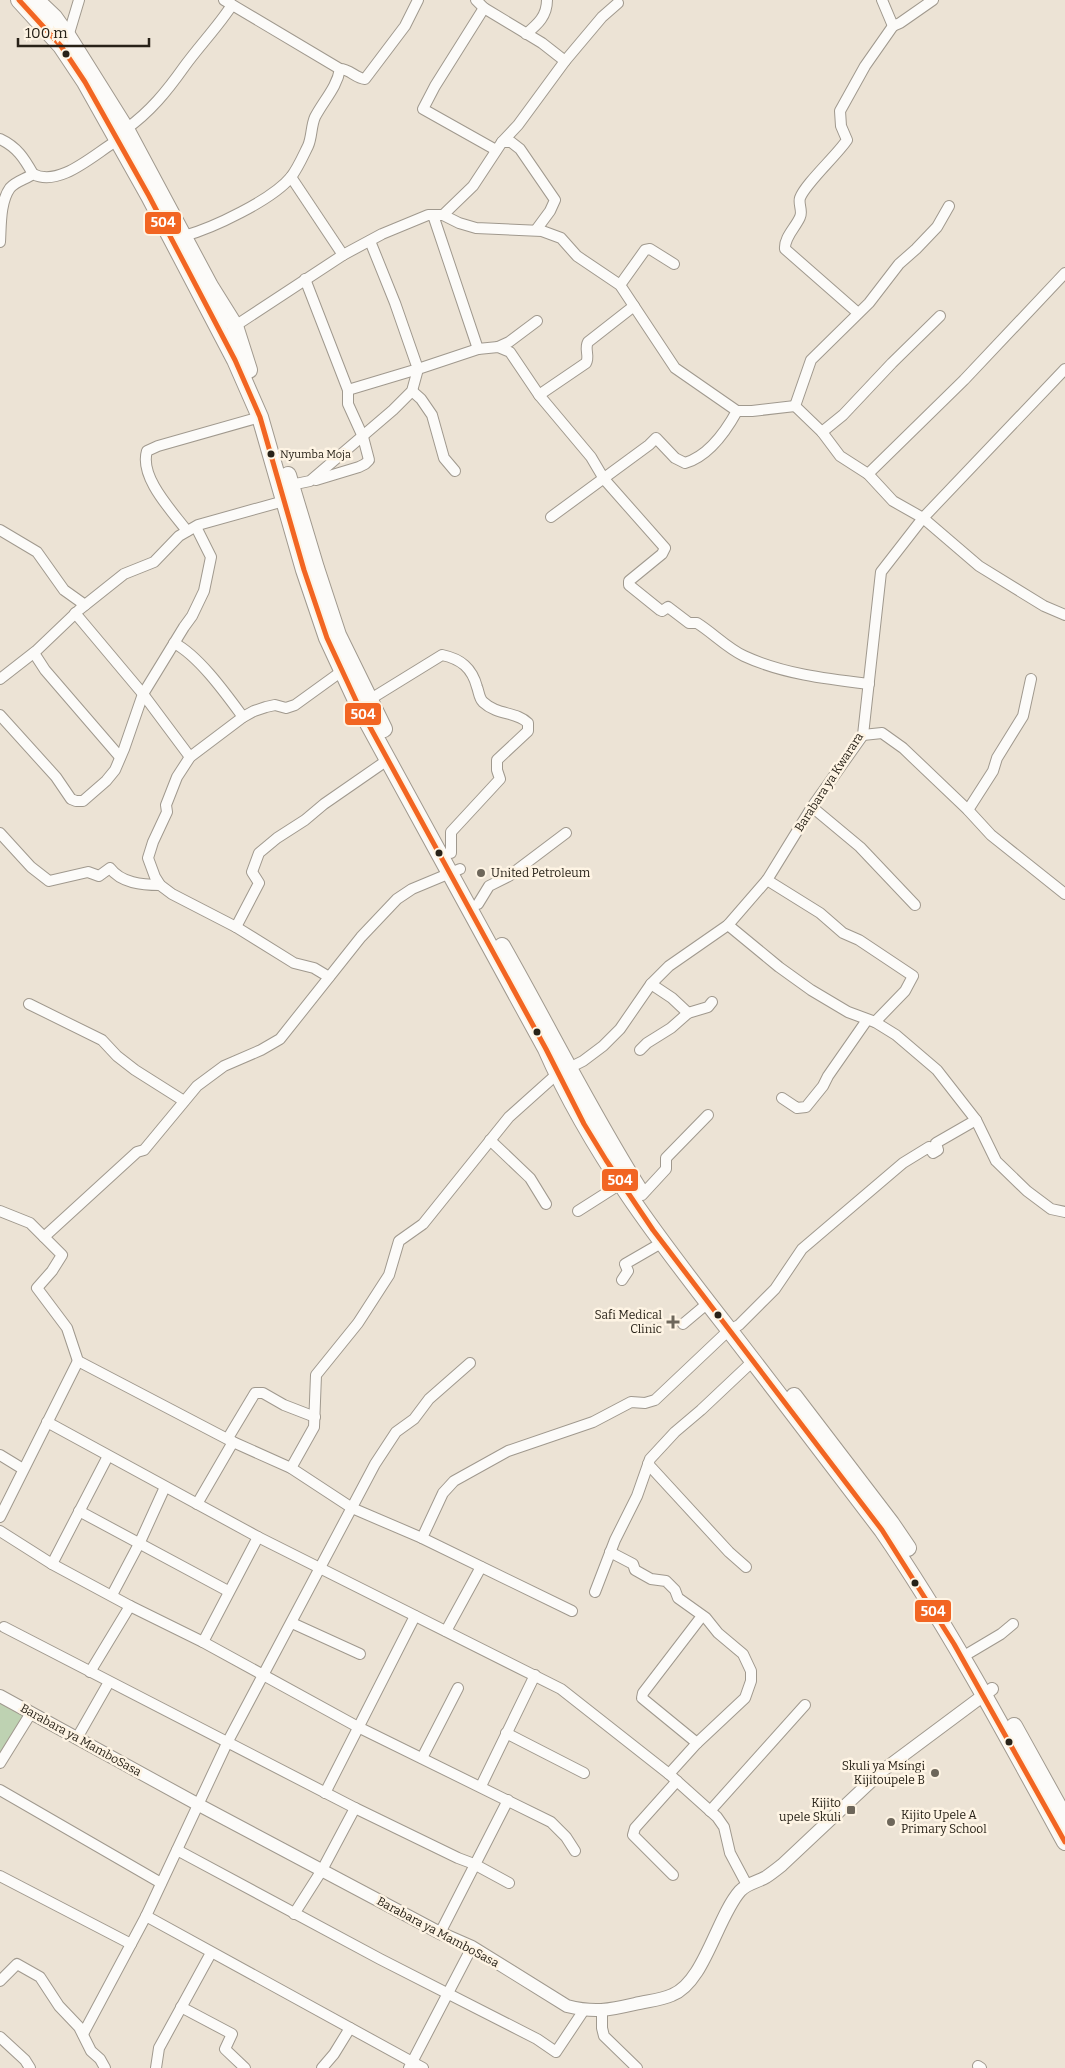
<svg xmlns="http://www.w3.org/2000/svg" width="1065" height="2068" viewBox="0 0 1065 2068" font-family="Bitter,serif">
	<rect width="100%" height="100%" fill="#ece3d5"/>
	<polygon fill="#bed2b2" points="0,1703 23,1716 0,1753"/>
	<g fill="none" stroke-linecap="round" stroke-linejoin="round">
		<defs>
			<g id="minor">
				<path d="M224 0 340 69C350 69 355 78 365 79L405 26 418 0"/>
				<polyline points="476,0 484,8 542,43 565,61"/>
				<polyline points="882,0 893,26"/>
				<polyline points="484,8 435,86 423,109 496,150"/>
				<path d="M526 34C538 24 547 16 547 0"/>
				<polyline points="67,40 79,0"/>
				<path d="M126 129C150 112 167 91 184 67 197 49 212 33 225 15L230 8 231 4"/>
				<path d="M0 139C17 147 24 158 33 174"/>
				<polyline points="502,142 511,142 520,149 555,200 550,211 536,230"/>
				<polyline points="291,177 343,255"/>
				<polyline points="433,215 478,349"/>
				<polyline points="443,215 473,186 502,142 518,125 565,61 602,17 618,3"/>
				<path d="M184 236C213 228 272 200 291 177 298 168 303 156 308 146 312 137 311 126 315 117 324 100 337 87 340 69"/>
				<path d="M0 242C1 225 0 202 10 188 16 181 26 179 33 174 60 188 95 153 118 140"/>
				<polyline points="305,279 348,390 348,404 363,437 369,460 365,464 359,467 316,480"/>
				<polyline points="620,285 645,250 650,249 674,264"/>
				<path d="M858 313 785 249C784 237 796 227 800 217 803 211 798 204 800 198 805 184 837 155 847 140L841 126 840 111 865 66 893 26 900 23 933 0"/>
				<polyline points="235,326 343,255 382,234 428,215 443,215 459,223 476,228 542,231 561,238 577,256 620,285 675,368 737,411 752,411 795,406"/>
				<polyline points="498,347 509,342 537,321"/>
				<polyline points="348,390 418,369 395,303 370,241"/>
				<polyline points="412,391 421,399 432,415 444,458 455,471"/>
				<path d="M539 395 586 363C590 356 584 349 588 342L634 306"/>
				<polyline points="795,406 822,432 840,456 868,474 893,501 923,518 979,566 1044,606 1065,615"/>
				<polyline points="795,406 811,360 869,303 899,264 916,249 937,227 949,206"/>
				<polyline points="822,432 843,415 892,363 940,316"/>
				<polyline points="868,474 964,380 1065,273"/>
				<path d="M286 486 310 481 393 410 412 391 418 369 478 349 498 347 510 352 539 395 591 457 604 479 665 548 662 554 629 581V585L660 610 662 611 668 607 689 623H697C713 633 727 648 744 656 783 674 827 679 869 684"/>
				<path d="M551 517 649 445 656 438 675 458 685 463C709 456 726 431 737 411"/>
				<polyline points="0,530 37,552 64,590 85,605"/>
				<path d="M187 531C172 511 139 477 147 451L158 446 260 417"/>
				<polyline points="75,613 143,694 190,757"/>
				<path d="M174 643C199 656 226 694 243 717"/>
				<polyline points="34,653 45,670 120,757"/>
				<polyline points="0,679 36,651 80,609 124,574 154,562 179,536 198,525 284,501"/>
				<path d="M369 700 442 655C461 659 472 668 477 687 479 692 479 698 483 702 498 716 516 711 528 723V731L497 760V770L500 779 451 832V853"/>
				<polyline points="0,715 56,777 71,799 76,801 83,801 106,781 115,770 124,749 143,694 184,627 192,616 204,591 211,557 196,527"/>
				<polyline points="863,735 882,733 903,748 968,810 991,835 1065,894"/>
				<polyline points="812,807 860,847 915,905"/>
				<polyline points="968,810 993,771 997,758 1023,716 1031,679"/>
				<path d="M0 833 31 867 49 881 88 872 99 876 110 868C121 883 142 885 160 885"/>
				<polyline points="767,880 820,913 843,933 859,940 913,976 905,991 875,1022"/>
				<polyline points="478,904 489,886 509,876 566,833"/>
				<polyline points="728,925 779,967 811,990 848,1012 875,1022 896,1035 937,1070 976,1120 996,1161 1027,1191 1051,1209 1065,1212"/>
				<polyline points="236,927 259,883 252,872 259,853 277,838 305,820 324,804 389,759"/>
				<polyline points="329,977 314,968 294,963 236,927 172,894 160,885 155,877 148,858 153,842 167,812 166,805 177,777 190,757 243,717 254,711 266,707 275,705 286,708 295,705 342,671"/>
				<polyline points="651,984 672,998 688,1013"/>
				<polyline points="29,1004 102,1040 117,1056 135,1070 184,1101"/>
				<polyline points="640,1050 647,1043 671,1028 688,1013 708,1007 712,1002"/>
				<polyline points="782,1098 797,1108 806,1107 823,1086 828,1076 867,1020"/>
				<polyline points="490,1140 530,1178 546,1204"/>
				<polyline points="642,1195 666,1169 666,1158 708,1115"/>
				<polyline points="0,1211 30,1223 62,1255 52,1271 37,1288 67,1328 78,1361 233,1442 291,1468 352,1508 422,1538 572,1611"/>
				<polyline points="578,1211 622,1183"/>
				<polyline points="44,1237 137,1152 144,1150 197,1086 224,1066 261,1050 280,1039 361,937 397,899 412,889 460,869"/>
				<polyline points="622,1280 628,1271 625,1264 663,1242"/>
				<polyline points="683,1324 708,1303"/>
				<polyline points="47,1422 258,1537 561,1689 669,1774 717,1817 724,1827 730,1853 747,1885"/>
				<polyline points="228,1438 255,1393 263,1393 284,1405 315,1417"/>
				<polyline points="0,1455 23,1469"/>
				<polyline points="648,1464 729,1552 746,1567"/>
				<polyline points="291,1468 314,1427 316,1375 358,1323 389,1275 399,1241 423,1224 509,1117 557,1074 583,1061 603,1046 620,1029 651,984 669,966 728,925 767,880 812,807 863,735 881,572 923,518 1065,369"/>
				<polyline points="197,1504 233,1442"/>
				<polyline points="79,1511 228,1591"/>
				<polyline points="0,1517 78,1361"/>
				<polyline points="0,1531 52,1564 130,1606 203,1642 358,1727 551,1822 566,1837 575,1851"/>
				<polyline points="422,1538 443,1493 454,1481 508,1451 593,1422 631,1402 645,1403 655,1400 729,1330 739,1325 775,1289 802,1249 903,1163 929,1147 933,1153 938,1150 936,1143 976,1120"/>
				<polyline points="610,1552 633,1564 635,1570 651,1579 666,1581 675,1590 678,1598 706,1618 718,1633 743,1654 751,1671 751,1681 745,1698 697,1743 669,1774"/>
				<polyline points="52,1564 108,1456"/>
				<polyline points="595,1592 615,1540 637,1496 650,1459 675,1432 701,1410 753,1361"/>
				<polyline points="112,1595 140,1542 165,1487"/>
				<polyline points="292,1623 360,1654"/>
				<polyline points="4,1627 355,1808 458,1858 474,1864 509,1883"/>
				<polyline points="446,1631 481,1567"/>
				<polyline points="203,1642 258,1537"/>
				<polyline points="969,1653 1001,1634 1013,1624"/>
				<polyline points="90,1672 130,1606"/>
				<polyline points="506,1733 584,1773"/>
				<polyline points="77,1738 109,1682"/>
				<polyline points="697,1743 642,1698 643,1693 702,1616"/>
				<polyline points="422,1758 458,1688"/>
				<polyline points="0,1763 31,1713"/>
				<polyline points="481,1786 535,1675"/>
				<polyline points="0,1790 161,1883"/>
				<polyline points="325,1793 415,1616"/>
				<polyline points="710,1811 805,1705"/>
				<polyline points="177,1850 380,1959 537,2039 556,2052 584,2010"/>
				<polyline points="673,1875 633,1835 635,1828 677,1781"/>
				<polyline points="0,1876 131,1944"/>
				<polyline points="294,1914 322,1870 355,1808"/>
				<polyline points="146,1916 423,2068"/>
				<polyline points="440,1933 508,1800"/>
				<polyline points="0,1981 17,1964 40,1977 59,2006 79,2027 91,2051 100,2059 105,2068"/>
				<polyline points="181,2007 232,2034 225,2049 245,2068"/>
				<polyline points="602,2011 602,2028 604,2036 637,2068"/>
				<polyline points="83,2034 146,1916 227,1743 375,1464 396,1432 414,1419 429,1399 470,1363"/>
				<polyline points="0,2037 25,2060 30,2068"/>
				<polyline points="978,2066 981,2068"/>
				<polyline points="156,2068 159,2048 211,1953"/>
				<polyline points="322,2068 334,2054 350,2028"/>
				<polyline points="409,2068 472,1947"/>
			</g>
			<path id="tertiary" d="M0 1696 199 1805 440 1933 472 1947 567 2006C594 2013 609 2010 635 2004 647 2001 661 2000 672 1995 704 1983 717 1917 740 1891 747 1883 758 1882 766 1877 772 1873 777 1869 782 1865L882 1771 992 1689"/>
			<g id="primary">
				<path d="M19 0 61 46 85 82 149 196 235 360 260 417 304 570 327 638 359 707 546 1049C591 1152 661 1243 730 1331 781 1397 831 1463 882 1530 950 1629 1007 1736 1065 1842"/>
				<polyline points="36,0 54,17 69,38 126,129 210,286 235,326 249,370"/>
				<polyline points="288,475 316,568 338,635 384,729"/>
				<path d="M502 946C548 1027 589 1110 638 1188"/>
				<polyline points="794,1396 891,1523 908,1548"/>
				<polyline points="1014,1726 1065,1818"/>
			</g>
		</defs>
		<use href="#minor" stroke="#a0998e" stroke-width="12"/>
		<use href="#tertiary" stroke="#a0998e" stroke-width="14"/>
		<use href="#primary" stroke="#a0998e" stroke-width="18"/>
		<use href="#minor" stroke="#fcfbf9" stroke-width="10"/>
		<use href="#tertiary" stroke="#fcfbf9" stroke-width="12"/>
		<use href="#primary" stroke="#fcfbf9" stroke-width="16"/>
		<defs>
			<polyline id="bus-1" points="19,0 61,46 85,82 149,196 235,360 260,417 304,570 327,638 359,707 546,1049 584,1124 606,1160 653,1230 882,1530 954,1644 1065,1842"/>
		</defs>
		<use href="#bus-1" stroke="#fef4e4" stroke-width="9"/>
		<use href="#bus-1" stroke="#f26522" stroke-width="5"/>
	</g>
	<g fill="#282218" stroke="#fef4e4" stroke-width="2">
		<circle cx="66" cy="54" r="4.5"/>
		<circle cx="271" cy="454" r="4.5"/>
		<circle cx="439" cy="853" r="4.5"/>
		<circle cx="537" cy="1032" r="4.5"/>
		<circle cx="718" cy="1315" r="4.5"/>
		<circle cx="915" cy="1583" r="4.5"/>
		<circle cx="1009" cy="1742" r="4.5"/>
	</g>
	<g fill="#6d665a" stroke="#fef4e4" stroke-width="2">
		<circle cx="481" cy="873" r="5"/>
		<path d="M670.5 1314.5h5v5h5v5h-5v5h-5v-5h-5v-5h5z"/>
		<circle cx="935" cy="1773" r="5"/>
		<rect x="846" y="1805" width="10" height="10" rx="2.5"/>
		<circle cx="891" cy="1822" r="5"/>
	</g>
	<g text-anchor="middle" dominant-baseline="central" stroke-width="5" stroke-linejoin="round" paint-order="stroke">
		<g font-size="11" fill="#282218" stroke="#fef4e4" text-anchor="start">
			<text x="280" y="454">Nyumba Moja</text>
		</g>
		<g font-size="12" fill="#282218" stroke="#fef4e4">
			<text transform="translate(829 782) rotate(-57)">Barabara ya Kwarara</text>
			<text transform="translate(81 1740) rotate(29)">Barabara ya MamboSasa</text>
			<text transform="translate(438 1932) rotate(28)">Barabara ya MamboSasa</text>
		</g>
		<g font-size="12" fill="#282218" stroke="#fef4e4" text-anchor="end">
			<text x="491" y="873" text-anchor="start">United Petroleum</text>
			<text x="662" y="1315">Safi Medical<tspan x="662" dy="14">Clinic</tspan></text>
			<text x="925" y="1766">Skuli ya Msingi<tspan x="925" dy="14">Kijitoupele B</tspan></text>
			<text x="841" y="1803">Kijito<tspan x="841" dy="14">upele Skuli</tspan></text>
			<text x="901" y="1815" text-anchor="start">Kijito Upele A<tspan x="901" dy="14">Primary School</tspan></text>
		</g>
	</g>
	<g stroke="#fef4e4" stroke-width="2">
		<rect x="144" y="211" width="38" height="24" rx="5" fill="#f26522"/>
		<rect x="344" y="702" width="38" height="24" rx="5" fill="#f26522"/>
		<rect x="601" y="1168" width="38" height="24" rx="5" fill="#f26522"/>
		<rect x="914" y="1599" width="38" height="24" rx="5" fill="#f26522"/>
	</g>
	<g font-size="14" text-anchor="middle" font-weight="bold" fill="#fff">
		<text x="163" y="227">504</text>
		<text x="363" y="719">504</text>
		<text x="620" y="1185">504</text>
		<text x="933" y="1616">504</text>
	</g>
	<path d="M18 38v8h131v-8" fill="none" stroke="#282218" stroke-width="2.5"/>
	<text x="25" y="38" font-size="15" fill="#282218" stroke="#fef4e4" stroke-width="4" paint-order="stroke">100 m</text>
</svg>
